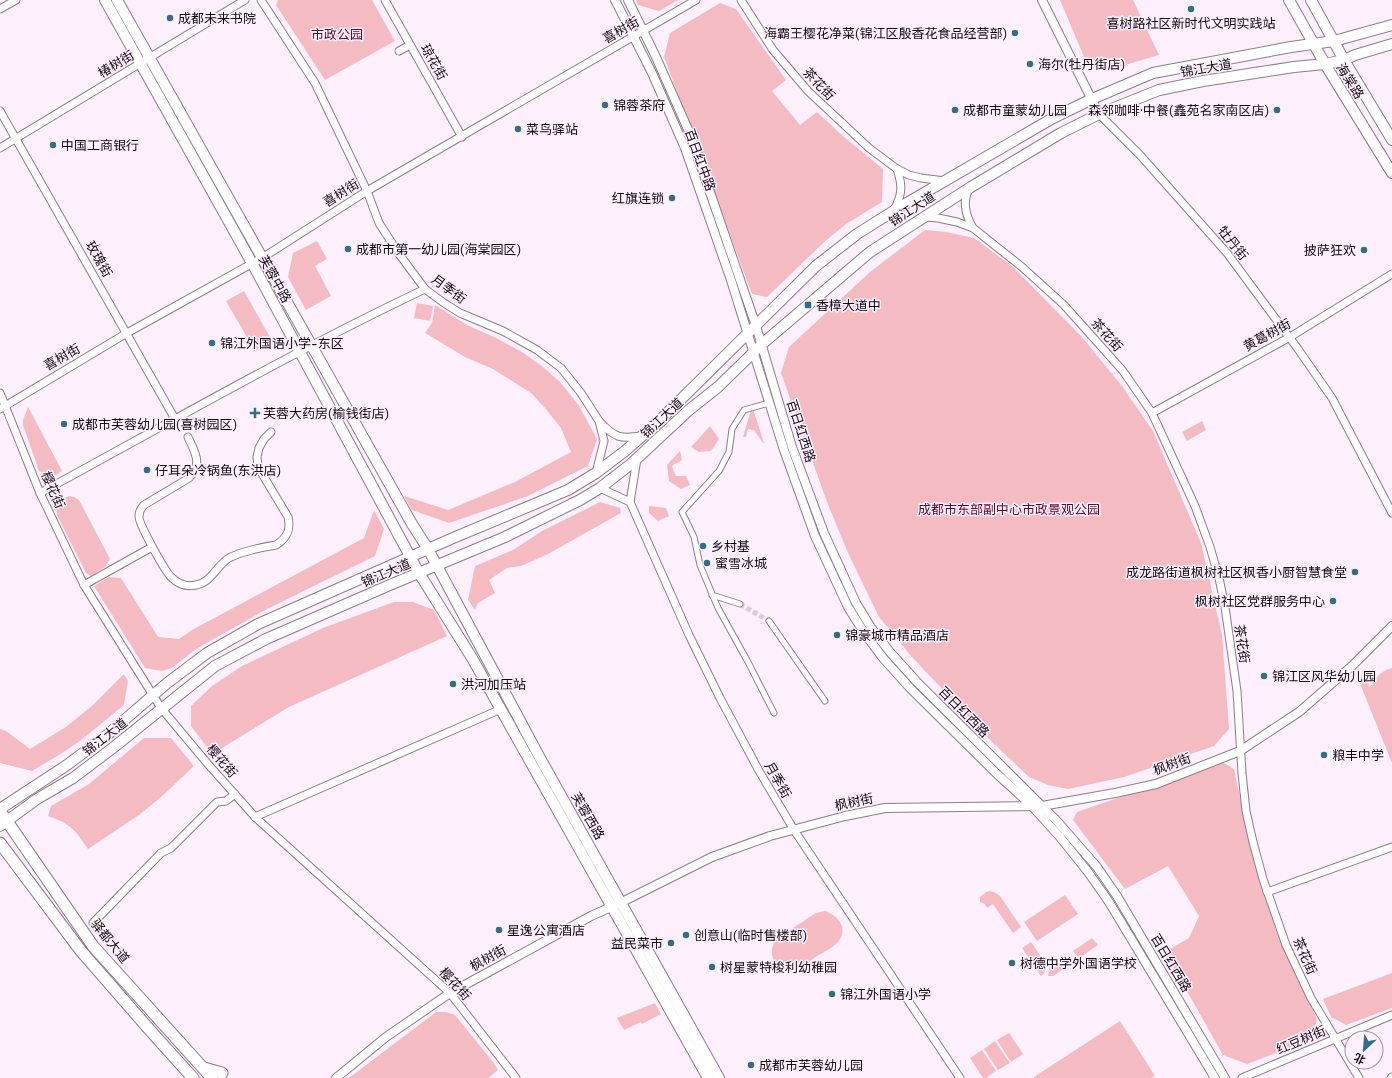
<svg xmlns="http://www.w3.org/2000/svg" width="1392" height="1078" viewBox="0 0 1392 1078" font-family="'Work Sans','Noto Sans SC',sans-serif">
	<rect width="100%" height="100%" fill="#fef0fd"/>
	<g fill="#f5bbc3">
		<polygon points="278,0 372,0 395,41 325,80 276,5"/>
		<polygon points="636,0 678,0 659,11 638,5"/>
		<polygon points="1060,0 1133,0 1159,55 1108,70 1087,64"/>
		<polygon points="720,3 736,9 786,80 772,91 800,125 817,112 844,137 883,169 882,202 846,224 823,243 767,297 752,294 664,57 670,33"/>
		<polygon points="925,230 946,232 974,238 1012,266 1081,336 1122,386 1153,431 1201,543 1222,635 1229,729 1214,746 1124,777 1068,789 1048,785 1029,777 993,743 911,656 879,617 848,553 827,502 781,373 789,347 870,272"/>
		<polygon points="317,241 327,259 315,266 331,296 306,310 288,277 293,253"/>
		<polygon points="244,291 272,341 255,351 226,301"/>
		<polygon points="417,303 433,306 430,321 414,318"/>
		<polygon points="435,305 469,326 494,337 522,352 543,367 561,383 579,406 597,439 588,466 528,496 449,523 412,510 404,496 448,510 515,482 571,452 561,428 545,408 531,393 493,369 465,357 425,333 432,323"/>
		<polygon points="28,407 62,471 54,476 47,475 39,471 23,425 23,420"/>
		<polygon points="753,409 764,443 763,443 754,430 748,429 746,437 743,437 751,410"/>
		<polygon points="1202,421 1206,430 1187,441 1182,432"/>
		<polygon points="710,426 719,439 711,451 699,452 691,447 692,446"/>
		<polygon points="680,451 682,459 681,461 673,465 672,467 676,476 686,476 690,485 681,489 669,481 667,465"/>
		<path d="M69 496 74 497 79 500 110 559 105 567 91 576 86 573 57 515C56 505 60 500 69 496Z"/>
		<polygon points="600,502 620,508 621,513 548,554 521,566 507,568 489,580 495,593 478,603 475,610 468,600 475,566 513,550 542,531"/>
		<polygon points="649,506 666,508 669,516 658,521 649,513"/>
		<polygon points="374,510 384,529 375,556 267,609 196,649 172,668 162,671 145,668 94,586 109,577 121,578 158,637 179,639 192,630 364,538"/>
		<polygon points="394,602 413,602 434,610 447,636 289,707 212,754 191,726 191,706 212,686 242,666 323,628"/>
		<path d="M1392 668V763L1359 681 1365 678 1370 687C1376 677 1381 671 1392 668Z"/>
		<polygon points="124,674 128,681 124,705 80,741 59,755 32,771 0,763 0,729 6,731 30,749 66,727 93,705"/>
		<path d="M144 738H171L194 766 160 798 139 815 88 849C75 830 71 824 48 816L51 806 89 784Z"/>
		<polygon points="1222,762 1234,769 1251,849 1277,933 1317,1019 1312,1039 1247,1064 1223,1055 1165,952 1189,938 1199,916 1168,866 1125,889 1073,820 1077,812"/>
		<polygon points="990,891 994,892 1000,896 1021,927 1013,933 993,904 987,908 985,904 980,902 980,897 986,892"/>
		<polygon points="1065,895 1078,914 1037,941 1024,922"/>
		<path d="M825 911C838 915 849 929 838 942 832 948 824 952 817 956 810 961 802 968 793 969 786 970 778 966 774 960 770 953 772 945 776 939L816 913Z"/>
		<polygon points="1092,938 1098,945 1079,958 1073,951"/>
		<polygon points="1031,942 1046,964 1044,974 1041,976 1022,948"/>
		<polygon points="1065,956 1071,964 1053,976 1048,976 1050,965"/>
		<polygon points="1392,973 1392,1008 1346,1025 1331,1017 1323,999"/>
		<polygon points="655,1003 661,1014 642,1024 641,1022 624,1030 617,1018"/>
		<polygon points="436,1012 446,1012 455,1015 493,1062 498,1070 488,1078 349,1078"/>
		<polygon points="1120,1021 1155,1076 1151,1078 1034,1078 1034,1077"/>
		<polygon points="1009,1033 1023,1054 1011,1062 997,1040"/>
		<polygon points="995,1041 1010,1063 998,1070 984,1049"/>
		<polygon points="982,1050 996,1071 986,1078 983,1078 970,1058"/>
	</g>
	<g fill="none" stroke-linecap="round" stroke-linejoin="round">
		<polyline stroke="#daced9" stroke-width="5" stroke-dasharray="5 2.5" stroke-linecap="butt" points="740,604 769,621"/>
		<defs>
			<g id="pedestrian">
				<polyline points="769,403 744,410 732,429 729,452 719,471 682,512 694,537 700,565 718,608 748,662 774,713"/>
				<polyline points="712,595 740,604"/>
				<polyline points="769,621 825,701"/>
			</g>
			<g id="minor">
				<polyline points="261,0 315,83 367,191 379,223 399,254 425,289 444,303 460,313 503,331 537,350 561,368 581,393 599,421 604,441 596,473"/>
				<polyline points="385,0 462,137"/>
				<polyline points="741,0 773,50 808,91 869,148 897,169 909,175 921,178 945,181"/>
				<polyline points="0,9 16,0"/>
				<polyline points="399,51 410,45"/>
				<polyline points="0,111 175,419"/>
				<polyline points="1099,114 1140,155 1227,253 1298,349 1332,398 1392,513"/>
				<polyline points="0,148 245,0"/>
				<path d="M969 189C962 202 966 216 973 228"/>
				<path d="M894 210C902 195 903 186 897 169"/>
				<polyline points="924,218 927,217 938,218 957,222 973,228 1022,267 1064,305 1123,371 1152,413 1195,506 1210,547 1219,578 1225,607 1237,691 1242,773 1246,811 1253,842 1263,879 1286,945 1311,998 1359,1078"/>
				<polyline points="0,393 40,493 84,585 161,708 207,763 255,817 450,993 516,1078"/>
				<polyline points="0,409 127,333 262,258 367,191 696,0"/>
				<polyline points="1152,413 1290,337 1392,274"/>
				<path d="M600 422C615 438 620 439 642 436"/>
				<path d="M188 437C195 453 203 463 189 478L144 505C141 508 139 511 139 516 138 523 165 571 171 577 178 584 187 587 196 585 212 582 216 566 229 558 240 552 263 547 276 545 287 538 291 530 288 517L258 467 257 457 259 448 264 439 271 432"/>
				<polyline points="600,488 630,502 689,635 720,698 758,769 794,830 960,1078"/>
				<path d="M40 493C167 424 294 351 425 289"/>
				<polyline points="630,502 637,459"/>
				<polyline points="84,585 152,547"/>
				<polyline points="255,817 501,709"/>
				<polyline points="1267,892 1392,847"/>
				<polyline points="93,923 161,853 171,848 217,802 226,801 235,794"/>
				<polyline points="1242,1078 1392,1015"/>
				<polyline points="1391,1078 1392,1077"/>
			</g>
			<g id="tertiary">
				<polyline points="615,0 652,73 685,148 731,280 784,450 815,536 848,607 865,634 883,658 910,688 996,773 1031,805 1060,837 1088,872 1109,902 1215,1078"/>
				<polyline points="628,0 656,57 690,134 756,326 792,447 824,533 856,603 872,629 890,652 917,682 1056,820 1097,867 1117,896 1225,1078"/>
				<polyline points="1042,0 1099,114"/>
				<polyline points="336,1078 386,1037 450,993 591,916 622,902 712,857 770,836 845,816 885,808 1042,806 1115,793 1156,784 1240,751 1299,712 1352,666 1392,626"/>
			</g>
			<g id="secondary">
				<polyline points="105,0 252,263 419,573 472,658 708,1078"/>
				<polyline points="117,0 412,524 428,549 540,758 719,1078"/>
				<polyline points="1289,0 1325,64 1392,173"/>
				<polyline points="1311,0 1344,60 1392,140"/>
				<polyline points="0,809 67,765 107,735 166,684 207,653 258,624 453,538 568,490 596,473 625,451 657,423 816,266 857,234 900,207 1053,118 1092,99 1153,73 1291,47 1334,41 1392,25"/>
				<polyline points="0,826 37,799 73,778 114,747 215,666 266,639 392,584 505,537 580,500 600,488 631,464 689,410 718,387 761,345 870,252 971,187 1061,133 1099,114 1159,90 1203,81 1294,67 1325,64 1344,60 1355,55 1392,44"/>
			</g>
			<g id="primary">
				<polyline points="0,811 93,946 212,1078"/>
				<polyline points="0,843 81,951 148,1028 193,1078"/>
				<polyline points="204,1068 222,1073"/>
			</g>
		</defs>
		<use href="#pedestrian" stroke="#8f7a8d" stroke-width="7"/>
		<use href="#minor" stroke="#8f7a8d" stroke-width="9"/>
		<use href="#tertiary" stroke="#8f7a8d" stroke-width="10"/>
		<use href="#secondary" stroke="#8f7a8d" stroke-width="12"/>
		<use href="#primary" stroke="#8f7a8d" stroke-width="13"/>
		<use href="#pedestrian" stroke="#fff" stroke-width="5"/>
		<use href="#minor" stroke="#fff" stroke-width="7"/>
		<use href="#tertiary" stroke="#fff" stroke-width="8"/>
		<use href="#secondary" stroke="#fff" stroke-width="10"/>
		<use href="#primary" stroke="#fff" stroke-width="11"/>
	</g>
	<g fill="#316f85" stroke="#fef0fd" stroke-width="1.5">
		<circle cx="1191" cy="9" r="4"/>
		<circle cx="170" cy="18" r="4"/>
		<circle cx="1015" cy="33" r="4"/>
		<circle cx="1030" cy="64" r="4"/>
		<circle cx="605" cy="105" r="4"/>
		<circle cx="955" cy="110" r="4"/>
		<circle cx="1277" cy="110" r="4"/>
		<circle cx="518" cy="129" r="4"/>
		<circle cx="53" cy="145" r="4"/>
		<circle cx="672" cy="198" r="4"/>
		<circle cx="348" cy="249" r="4"/>
		<circle cx="1364" cy="250" r="4"/>
		<rect x="804" y="301" width="8" height="8" rx="2"/>
		<circle cx="212" cy="343" r="4"/>
		<path d="M253 407h4v4h4v4h-4v4h-4v-4h-4v-4h4z"/>
		<circle cx="64" cy="424" r="4"/>
		<circle cx="147" cy="470" r="4"/>
		<circle cx="703" cy="546" r="4"/>
		<circle cx="707" cy="563" r="4"/>
		<circle cx="1355" cy="572" r="4"/>
		<circle cx="1333" cy="601" r="4"/>
		<circle cx="837" cy="635" r="4"/>
		<circle cx="1264" cy="676" r="4"/>
		<circle cx="453" cy="684" r="4"/>
		<circle cx="1324" cy="755" r="4"/>
		<circle cx="499" cy="930" r="4"/>
		<circle cx="686" cy="935" r="4"/>
		<circle cx="671" cy="943" r="4"/>
		<circle cx="1012" cy="963" r="4"/>
		<circle cx="712" cy="967" r="4"/>
		<circle cx="832" cy="994" r="4"/>
		<circle cx="751" cy="1065" r="4"/>
	</g>
	<g text-anchor="middle" dominant-baseline="central" stroke-width="3" stroke-linejoin="round" paint-order="stroke">
		<g font-size="13" fill="#110a10" stroke="#fef0fd" text-anchor="start">
			<text x="178" y="18">成都未来书院</text>
			<text x="1191" y="23" text-anchor="middle">喜树路社区新时代文明实践站</text>
			<text x="1007" y="33" text-anchor="end">海霸王樱花净菜(锦江区殷香花食品经营部)</text>
			<text x="1038" y="64">海尔(牡丹街店)</text>
			<text x="613" y="105">锦蓉茶府</text>
			<text x="963" y="110">成都市童蒙幼儿园</text>
			<text x="1269" y="110" text-anchor="end">森邻咖啡·中餐(鑫苑名家南区店)</text>
			<text x="526" y="129">菜鸟驿站</text>
			<text x="61" y="145">中国工商银行</text>
			<text x="664" y="198" text-anchor="end">红旗连锁</text>
			<text x="356" y="249">成都市第一幼儿园(海棠园区)</text>
			<text x="1356" y="250" text-anchor="end">披萨狂欢</text>
			<text x="816" y="305">香樟大道中</text>
			<text x="220" y="343">锦江外国语小学-东区</text>
			<text x="263" y="413">芙蓉大药房(榆钱街店)</text>
			<text x="72" y="424">成都市芙蓉幼儿园(喜树园区)</text>
			<text x="155" y="470">仔耳朵冷锅鱼(东洪店)</text>
			<text x="711" y="546">乡村基</text>
			<text x="715" y="563">蜜雪冰城</text>
			<text x="1347" y="572" text-anchor="end">成龙路街道枫树社区枫香小厨智慧食堂</text>
			<text x="1325" y="601" text-anchor="end">枫树社区党群服务中心</text>
			<text x="845" y="635">锦豪城市精品酒店</text>
			<text x="1272" y="676">锦江区风华幼儿园</text>
			<text x="461" y="684">洪河加压站</text>
			<text x="1332" y="755">粮丰中学</text>
			<text x="507" y="930">星逸公寓酒店</text>
			<text x="694" y="935">创意山(临时售楼部)</text>
			<text x="663" y="943" text-anchor="end">益民菜市</text>
			<text x="1020" y="963">树德中学外国语学校</text>
			<text x="720" y="967">树星蒙特梭利幼稚园</text>
			<text x="840" y="994">锦江外国语小学</text>
			<text x="759" y="1065">成都市芙蓉幼儿园</text>
		</g>
		<g font-size="13" fill="#110a10" stroke="#fef0fd">
			<text transform="translate(621 30) rotate(-30)">喜树街</text>
			<text transform="translate(434 62) rotate(61)">琼花街</text>
			<text transform="translate(116 64) rotate(-31)">椿树街</text>
			<text transform="translate(1206 68) rotate(-10)">锦江大道</text>
			<text transform="translate(1350 81) rotate(58)">海棠路</text>
			<text transform="translate(819 84) rotate(46)">茶花街</text>
			<text transform="translate(700 160) rotate(70)">百日红中路</text>
			<text transform="translate(341 193) rotate(-32)">喜树街</text>
			<text transform="translate(912 209) rotate(-33)">锦江大道</text>
			<text transform="translate(1233 243) rotate(51)">牡丹街</text>
			<text transform="translate(99 259) rotate(60)">玫瑰街</text>
			<text transform="translate(275 279) rotate(61)">芙蓉中路</text>
			<text transform="translate(449 289) rotate(36)">月季街</text>
			<text transform="translate(1107 335) rotate(48)">茶花街</text>
			<text transform="translate(1267 335) rotate(-29)">黄葛树街</text>
			<text transform="translate(62 357) rotate(-30)">喜树街</text>
			<text transform="translate(662 418) rotate(-43)">锦江大道</text>
			<text transform="translate(801 431) rotate(72)">百日红西路</text>
			<text transform="translate(53 490) rotate(66)">樱花街</text>
			<text transform="translate(386 573) rotate(-23)">锦江大道</text>
			<text transform="translate(1242 644) rotate(82)">茶花街</text>
			<text transform="translate(964 712) rotate(45)">百日红西路</text>
			<text transform="translate(105 737) rotate(-38)">锦江大道</text>
			<text transform="translate(222 761) rotate(49)">樱花街</text>
			<text transform="translate(1172 764) rotate(-20)">枫树街</text>
			<text transform="translate(778 780) rotate(60)">月季街</text>
			<text transform="translate(854 802) rotate(-12)">枫树街</text>
			<text transform="translate(588 816) rotate(60)">芙蓉西路</text>
			<text transform="translate(110 941) rotate(51)">驿都大道</text>
			<text transform="translate(1305 956) rotate(66)">茶花街</text>
			<text transform="translate(488 958) rotate(-29)">枫树街</text>
			<text transform="translate(1171 963) rotate(59)">百日红西路</text>
			<text transform="translate(455 984) rotate(47)">樱花街</text>
			<text transform="translate(1301 1040) rotate(-23)">红豆树街</text>
		</g>
		<g font-size="13" fill="#640626" stroke="#fef0fd">
			<text x="337" y="34">市政公园</text>
			<text x="1009" y="509">成都市东部副中心市政景观公园</text>
		</g>
	</g>
	<g transform="translate(1364 1050) rotate(206)"><circle r="19" fill="#fef0fd" stroke="#9f949e"/>
	<path d="M0-3L7 15L0 10L-7 15Z" fill="#316f85"/>
	<text y="-6" font-size="11" font-weight="bold" text-anchor="middle" fill="#110a10">北</text>
	</g>
</svg>
